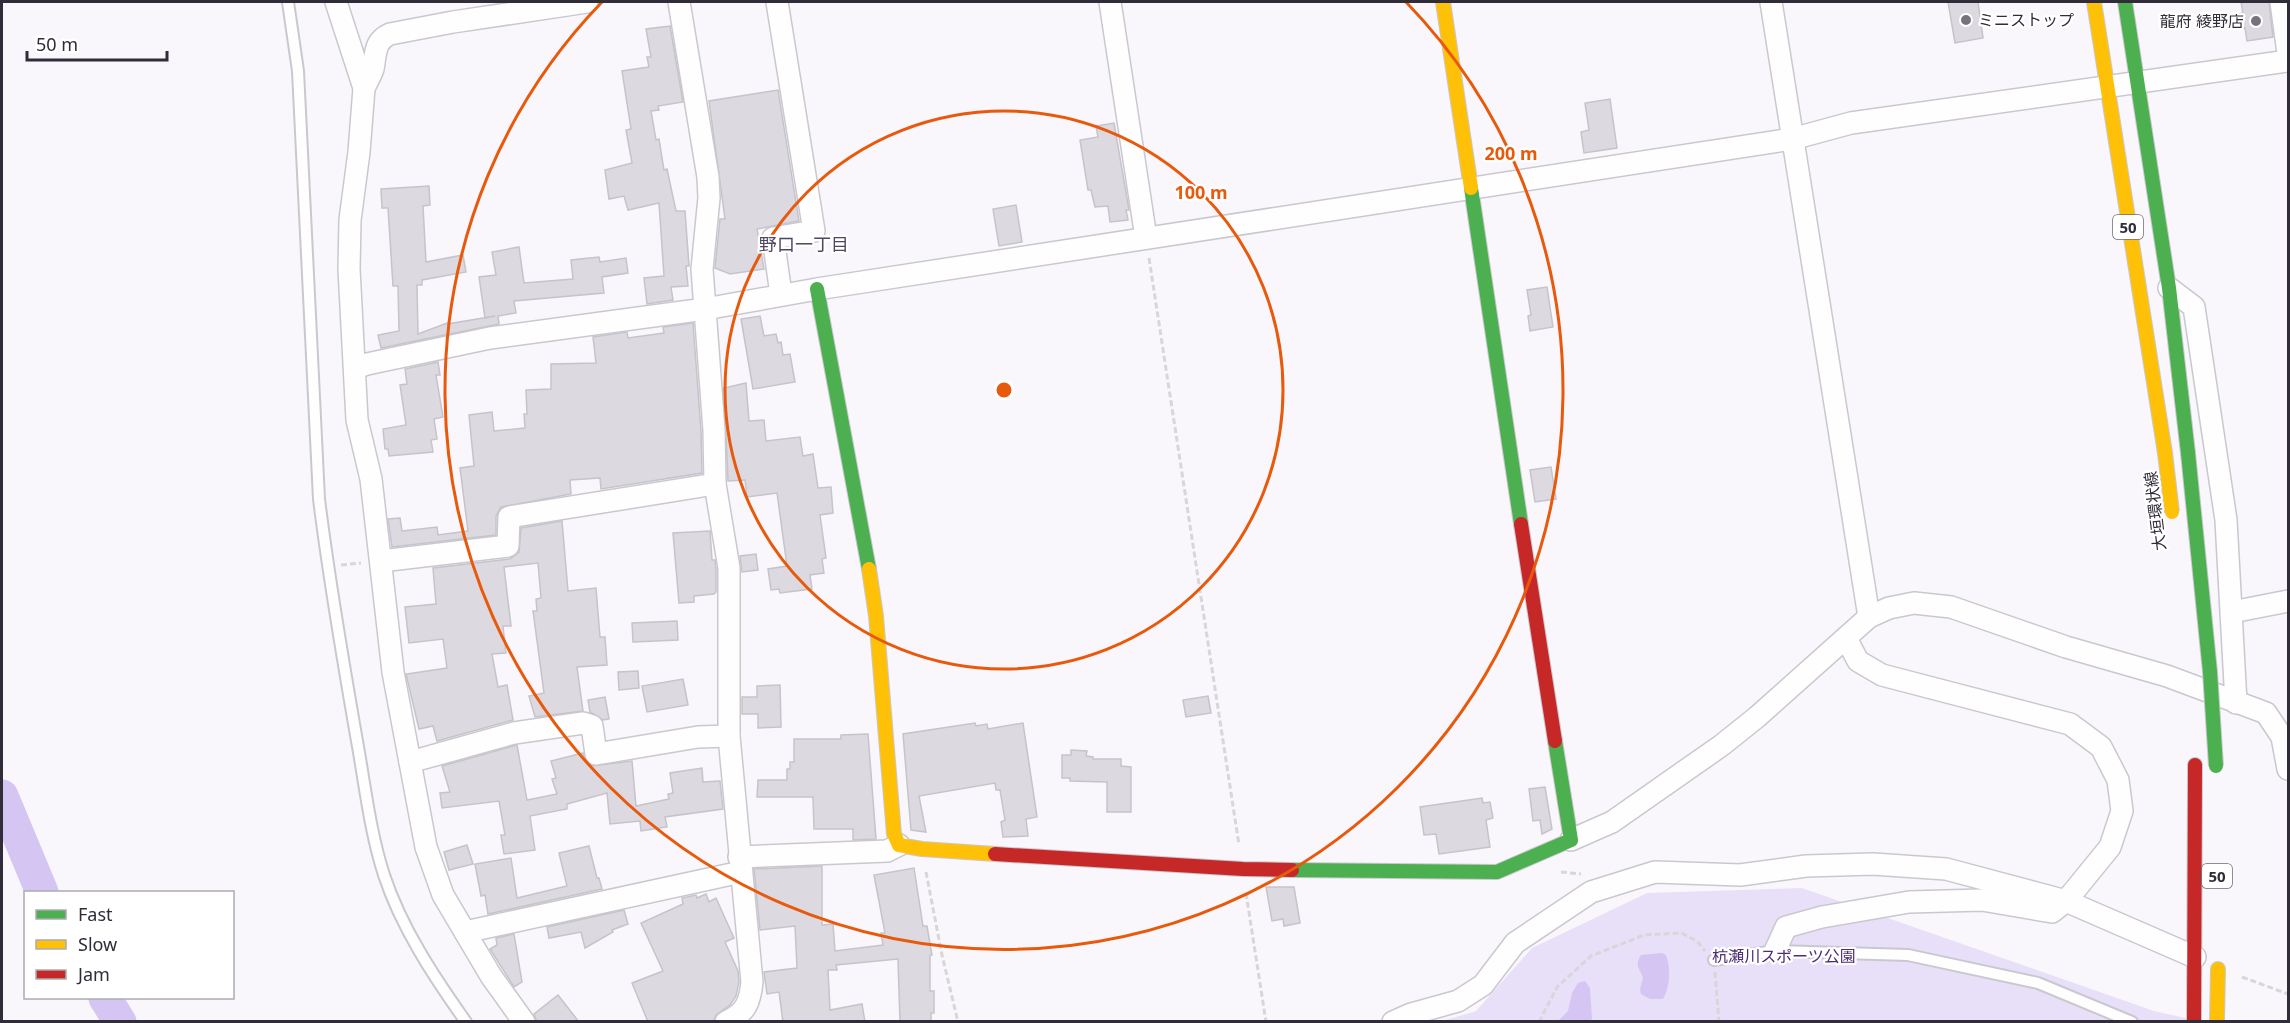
<svg xmlns="http://www.w3.org/2000/svg" width="2290" height="1023" viewBox="0 0 2290 1023" font-family="'Noto Sans','Noto Sans JP',sans-serif">
	<rect width="100%" height="100%" fill="#f9f7fb"/>
	<polygon fill="#e8e0f9" points="1802,888 2154,1011 2199,1021 1439,1022 1476,1011 1532,948 1647,893"/>
	<g fill="#d5c5f2">
		<path d="M1662 953 1666 955C1671 968 1670 987 1663 999H1650L1641 994 1640 989 1643 978C1640 968 1634 966 1641 955Z"/>
		<polygon points="1585,981 1590,988 1592,1019 1589,1021 1558,1021 1568,1011 1572,993 1578,983"/>
	</g>
	<g fill="none" stroke-linecap="round" stroke-linejoin="round">
		<g stroke="#d5c5f2" stroke-width="33">
			<polyline points="2,796 42,892"/>
			<polyline points="105,998 120,1022"/>
		</g>
	</g>
	<g fill="#dcd9e1" stroke="#c6c3cb" stroke-width="1.5">
		<polygon points="1948,2 1978,2 1983,38 1955,43"/>
		<polygon points="2241,2 2269,2 2273,37 2247,41 2245,28 2240,29 2238,14 2243,13"/>
		<polygon points="670,26 683,102 658,106 659,110 651,111 656,140 659,139 664,170 667,169 676,211 685,211 689,266 686,266 688,286 671,287 673,300 647,304 644,278 664,276 659,203 628,210 624,196 609,199 605,170 632,163 626,130 631,129 622,71 649,67 647,57 651,57 646,29"/>
		<polygon points="778,90 799,221 757,229 764,269 730,274 715,268 720,219 725,219 709,101"/>
		<polygon points="1610,99 1617,148 1584,153 1581,132 1589,130 1585,103"/>
		<polygon points="1114,123 1129,210 1126,210 1128,220 1110,222 1108,206 1095,207 1091,190 1088,190 1080,140 1098,137 1096,126"/>
		<polygon points="429,186 430,205 423,206 426,262 463,255 466,272 422,280 422,285 417,285 418,334 447,323 447,324 495,316 485,318 479,277 496,275 492,252 519,247 524,283 573,279 571,260 599,257 600,262 626,258 628,273 602,277 604,293 514,301 516,313 498,316 499,324 381,348 378,335 399,331 398,286 393,286 388,208 382,208 381,189"/>
		<polygon points="1016,205 1022,242 999,246 993,209"/>
		<polygon points="1547,287 1553,327 1530,331 1528,316 1531,315 1527,290"/>
		<polygon points="760,316 764,336 776,334 778,343 781,342 783,355 790,354 795,382 753,389 741,319"/>
		<polygon points="693,323 701,431 702,473 601,489 600,478 570,480 571,494 501,507 496,516 496,535 392,547 388,519 400,518 402,531 437,527 438,535 468,531 460,468 474,466 469,415 492,412 494,431 525,428 524,414 527,414 526,390 551,389 551,364 596,363 593,337 627,332 628,338 664,333 663,327"/>
		<polygon points="438,362 440,375 436,375 443,417 434,419 437,439 431,440 433,452 389,456 388,449 385,449 383,429 406,425 400,385 407,384 405,369"/>
		<polygon points="746,383 749,421 764,420 766,441 800,437 803,456 813,454 818,488 831,487 833,513 820,515 826,558 822,559 824,573 810,575 812,589 780,593 779,589 771,590 768,569 787,566 777,493 747,497 745,480 728,481 724,388"/>
		<polygon points="1551,467 1556,499 1535,502 1530,470"/>
		<polygon points="562,521 568,591 596,588 600,637 605,637 607,665 577,667 583,711 535,717 529,696 544,693 533,611 537,611 536,599 541,598 538,563 504,567 511,626 503,626 506,653 492,654 498,687 507,685 513,720 437,741 433,726 419,729 406,674 447,668 443,639 409,643 405,607 436,604 433,568 510,559 519,552 521,528"/>
		<polygon points="710,531 712,560 715,560 716,569 716,592 714,594 694,596 694,602 679,603 673,533"/>
		<polygon points="756,554 758,570 742,572 740,556"/>
		<polygon points="677,621 678,640 633,642 632,623"/>
		<polygon points="638,671 639,688 619,690 618,672"/>
		<polygon points="683,679 688,705 647,712 642,686"/>
		<polygon points="780,685 781,727 758,728 758,714 742,714 742,697 757,697 757,686"/>
		<polygon points="1208,696 1211,713 1186,717 1183,700"/>
		<polygon points="605,697 609,719 603,720 590,712 588,700"/>
		<polygon points="975,723 976,726 987,724 988,729 1023,723 1037,817 1026,819 1028,836 1003,837 1001,822 1005,820 1000,790 996,790 995,783 919,796 926,832 911,830 903,734"/>
		<polygon points="868,734 876,839 853,840 853,829 814,829 813,797 757,797 758,780 787,780 787,769 790,769 790,762 794,762 794,739 841,739 841,735"/>
		<polygon points="517,745 527,800 557,794 552,779 556,778 551,761 583,753 586,761 592,766 632,761 636,806 669,799 668,794 673,793 670,773 702,768 703,782 720,781 723,809 665,817 667,827 641,831 640,821 610,824 607,793 567,804 567,809 530,816 535,850 504,854 501,835 505,835 499,801 442,808 440,793 450,792 442,766"/>
		<polygon points="1071,750 1087,751 1086,756 1093,757 1093,759 1121,759 1121,766 1131,767 1131,812 1107,812 1107,782 1070,781 1070,778 1062,778 1062,755 1071,755"/>
		<polygon points="1545,787 1552,829 1542,834 1540,820 1533,821 1529,789"/>
		<polygon points="1482,798 1483,803 1490,802 1493,818 1486,820 1490,847 1439,854 1436,834 1424,835 1420,807"/>
		<polygon points="467,845 473,864 449,870 444,852"/>
		<polygon points="589,846 597,878 599,878 602,889 488,914 485,895 481,896 475,864 511,858 517,898 567,886 559,853"/>
		<polygon points="822,866 822,925 833,924 835,951 883,945 881,933 885,933 874,875 914,868 923,926 927,926 932,955 930,955 930,991 934,991 934,1013 931,1013 931,1022 900,1022 898,959 836,965 837,970 828,970 830,1010 862,1004 865,1022 783,1022 779,992 767,994 764,972 797,968 795,926 760,930 754,869"/>
		<polygon points="1266,887 1294,887 1300,923 1284,926 1283,919 1272,921"/>
		<polygon points="706,894 709,902 716,898 734,938 725,942 738,971 739,982 736,996 730,1005 716,1015 713,1022 648,1022 632,983 663,971 641,923 683,904 682,898 696,895 697,898"/>
		<polygon points="624,910 628,924 612,930 613,932 585,948 581,932 549,938 547,927"/>
		<polygon points="514,934 522,982 514,987 490,949 497,945 496,938"/>
		<polygon points="558,995 579,1022 537,1022 534,1014"/>
	</g>
	<g fill="none" stroke-linecap="round" stroke-linejoin="round">
		<defs>
			<g id="lane">
				<path d="M288 2 298 71 319 499C329 580 343 661 357 741 365 785 370 832 384 875 401 927 434 977 466 1022"/>
				<polyline points="1714,960 1775,951 1908,955 2038,983 2132,1022"/>
			</g>
			<g id="street">
				<polyline points="336,2 364,88 359,152 350,220 349,269 357,420 371,479 393,672 426,847 443,895 491,976 524,1022"/>
				<path d="M679 2 708 177 709 198 702 269 714 430 715 484 729 568V736L752 982C750 1002 746 1013 726 1022"/>
				<polyline points="777,2 814,231 773,238 781,294"/>
				<polyline points="1110,2 1146,238"/>
				<polyline points="1771,2 1869,617"/>
				<polyline points="2281,2 2288,53"/>
				<path d="M364 88C367 82 371 75 373 69 376 54 374 41 390 34L453 22 587 2"/>
				<polyline points="2169,288 2194,307 2226,520 2236,703"/>
				<polyline points="355,368 367,364 490,338 705,309 817,289 1792,139 1851,123 2288,61"/>
				<polyline points="381,561 508,546 509,517 715,484"/>
				<polyline points="2232,612 2288,601"/>
				<polyline points="410,762 514,733 583,723 592,726 596,754 698,737 729,736"/>
				<polyline points="1571,840 1612,822 1722,745 1757,717 1869,617 1889,608 1914,603 1951,607 2066,647 2167,676 2266,713 2282,737 2288,769"/>
				<polyline points="739,857 887,851 899,845"/>
				<polyline points="465,932 741,872"/>
				<polyline points="1775,951 1786,927 1822,917 1909,902 1982,900 2052,912 2066,901 2110,847 2122,811 2118,780 2101,747 2070,724 1882,675 1858,661 1846,638"/>
				<polyline points="1393,1022 1411,1014 1458,1001 1483,985 1515,943 1591,892 1655,872 1740,875 1806,866 1873,864 1946,869 2066,901 2195,957"/>
			</g>
			<g id="fast">
				<polyline points="2125,2 2169,288 2188,453"/>
				<polyline points="1471,188 1521,524"/>
				<polyline points="817,289 869,569"/>
				<polyline points="1292,870 1497,872 1571,840 1555,741"/>
			</g>
			<g id="slow">
				<polyline points="1443,2 1471,188"/>
				<polyline points="2094,2 2165,453"/>
				<polyline points="869,569 876,616 894,834 899,845 922,849 995,854"/>
				<polyline points="2217,1022 2218,969"/>
			</g>
			<g id="jam">
				<polyline points="1521,524 1555,741"/>
				<polyline points="995,854 1243,869 1292,870"/>
				<polyline points="2194,1022 2195,765"/>
			</g>
		</defs>
		<use href="#lane" stroke="#cac8cf" stroke-width="14"/>
		<use href="#street" stroke="#cac8cf" stroke-width="24"/>
		<use href="#fast" stroke="#cac8cf" stroke-width="16"/>
		<use href="#slow" stroke="#cac8cf" stroke-width="16"/>
		<use href="#jam" stroke="#cac8cf" stroke-width="16"/>
		<g stroke="#d7d6d8" stroke-width="3" stroke-dasharray="6 3" stroke-linecap="butt">
			<polyline points="1149,258 1239,845"/>
			<polyline points="341,565 361,563"/>
			<polyline points="926,872 942,955 958,1022"/>
			<polyline points="1561,872 1581,874"/>
			<polyline points="1246,893 1266,1022"/>
			<polyline points="1715,972 1719,1022"/>
			<polyline points="2242,977 2288,994"/>
			<polyline points="1539,1022 1557,987 1591,956 1644,935 1681,933 1697,941 1705,951"/>
		</g>
		<use href="#lane" stroke="#fefefe" stroke-width="10"/>
		<use href="#street" stroke="#fefefe" stroke-width="21"/>
		<use href="#fast" stroke="#4caf50" stroke-width="14"/>
		<use href="#slow" stroke="#ffc107" stroke-width="14"/>
		<use href="#jam" stroke="#c62828" stroke-width="14"/>
		<defs>
			<polyline id="fast-bridge" points="2188,453 2210,672 2216,766"/>
			<polyline id="slow-bridge" points="2165,453 2172,512"/>
		</defs>
		<use href="#fast-bridge" stroke="#cac8cf" stroke-width="16" stroke-linecap="butt"/>
		<use href="#slow-bridge" stroke="#cac8cf" stroke-width="16" stroke-linecap="butt"/>
		<use href="#fast-bridge" stroke="#4caf50" stroke-width="14"/>
		<use href="#slow-bridge" stroke="#ffc107" stroke-width="14"/>
	</g>
	<g fill="none" stroke="#e8590c" stroke-width="3">
		<circle cx="1004" cy="390" r="279"/>
		<path d="M1406 2A559 559 0 1 1 602 2"/>
	</g>
	<g fill="#76737c" stroke="#fff" stroke-width="2">
		<circle cx="1966" cy="20" r="6"/>
		<circle cx="2256" cy="21" r="6"/>
	</g>
	<g text-anchor="middle" dominant-baseline="central" stroke-width="4.5" stroke-linejoin="round" paint-order="stroke">
		<g fill="#fff" stroke="#6e6b74" stroke-width="1.5">
			<rect x="2113" y="215" width="30" height="24" rx="4.5"/>
			<rect x="2202" y="864" width="30" height="24" rx="4.5"/>
		</g>
		<g font-size="15" font-weight="bold" fill="#302c38">
			<text x="2128" y="227">50</text>
			<text x="2217" y="876">50</text>
		</g>
		<g font-size="16" fill="#302c38" stroke="#fff" text-anchor="start">
			<text x="1978" y="20">ミニストップ</text>
			<text x="2244" y="21" text-anchor="end">龍府 綾野店</text>
		</g>
		<g font-size="16" fill="#302c38" stroke="#fff">
			<text transform="translate(2155 511) rotate(-97)">大垣環状線</text>
		</g>
		<g font-size="16" fill="#4c2d76" stroke="#fff">
			<text x="1784" y="956">杭瀬川スポーツ公園</text>
		</g>
		<g font-size="18" fill="#4f4661" stroke="#fff">
			<text x="804" y="244">野口一丁目</text>
		</g>
	</g>
	<circle cx="1004" cy="390" r="9" fill="#e8590c" stroke="#fff" stroke-width="3"/>
	<g font-size="18" text-anchor="middle" font-weight="bold" fill="#e8590c" stroke="#fff" stroke-width="4.5" stroke-linejoin="round" paint-order="stroke">
		<text x="1511" y="160">200 m</text>
		<text x="1201" y="199">100 m</text>
	</g>
	<rect width="2290" height="1023" fill="none" stroke="#302c38" stroke-width="6"/>
	<rect x="24" y="891" width="210" height="108" fill="#ffffff" stroke="#acabaf" stroke-width="1.5"/>
	<rect x="36" y="910" width="30" height="9" fill="#4caf50" stroke="#acabaf" stroke-width="1.5"/>
	<text x="78" y="921" font-size="18" fill="#302c38">Fast</text>
	<rect x="36" y="940" width="30" height="9" fill="#ffc107" stroke="#acabaf" stroke-width="1.5"/>
	<text x="78" y="951" font-size="18" fill="#302c38">Slow</text>
	<rect x="36" y="970" width="30" height="9" fill="#c62828" stroke="#acabaf" stroke-width="1.5"/>
	<text x="78" y="981" font-size="18" fill="#302c38">Jam</text>
	<path d="M27 51v9h140v-9" fill="none" stroke="#302c38" stroke-width="3"/>
	<text x="36" y="51" font-size="18" fill="#302c38" stroke="#ffffff" stroke-width="4.5" paint-order="stroke">50 m</text>
</svg>
